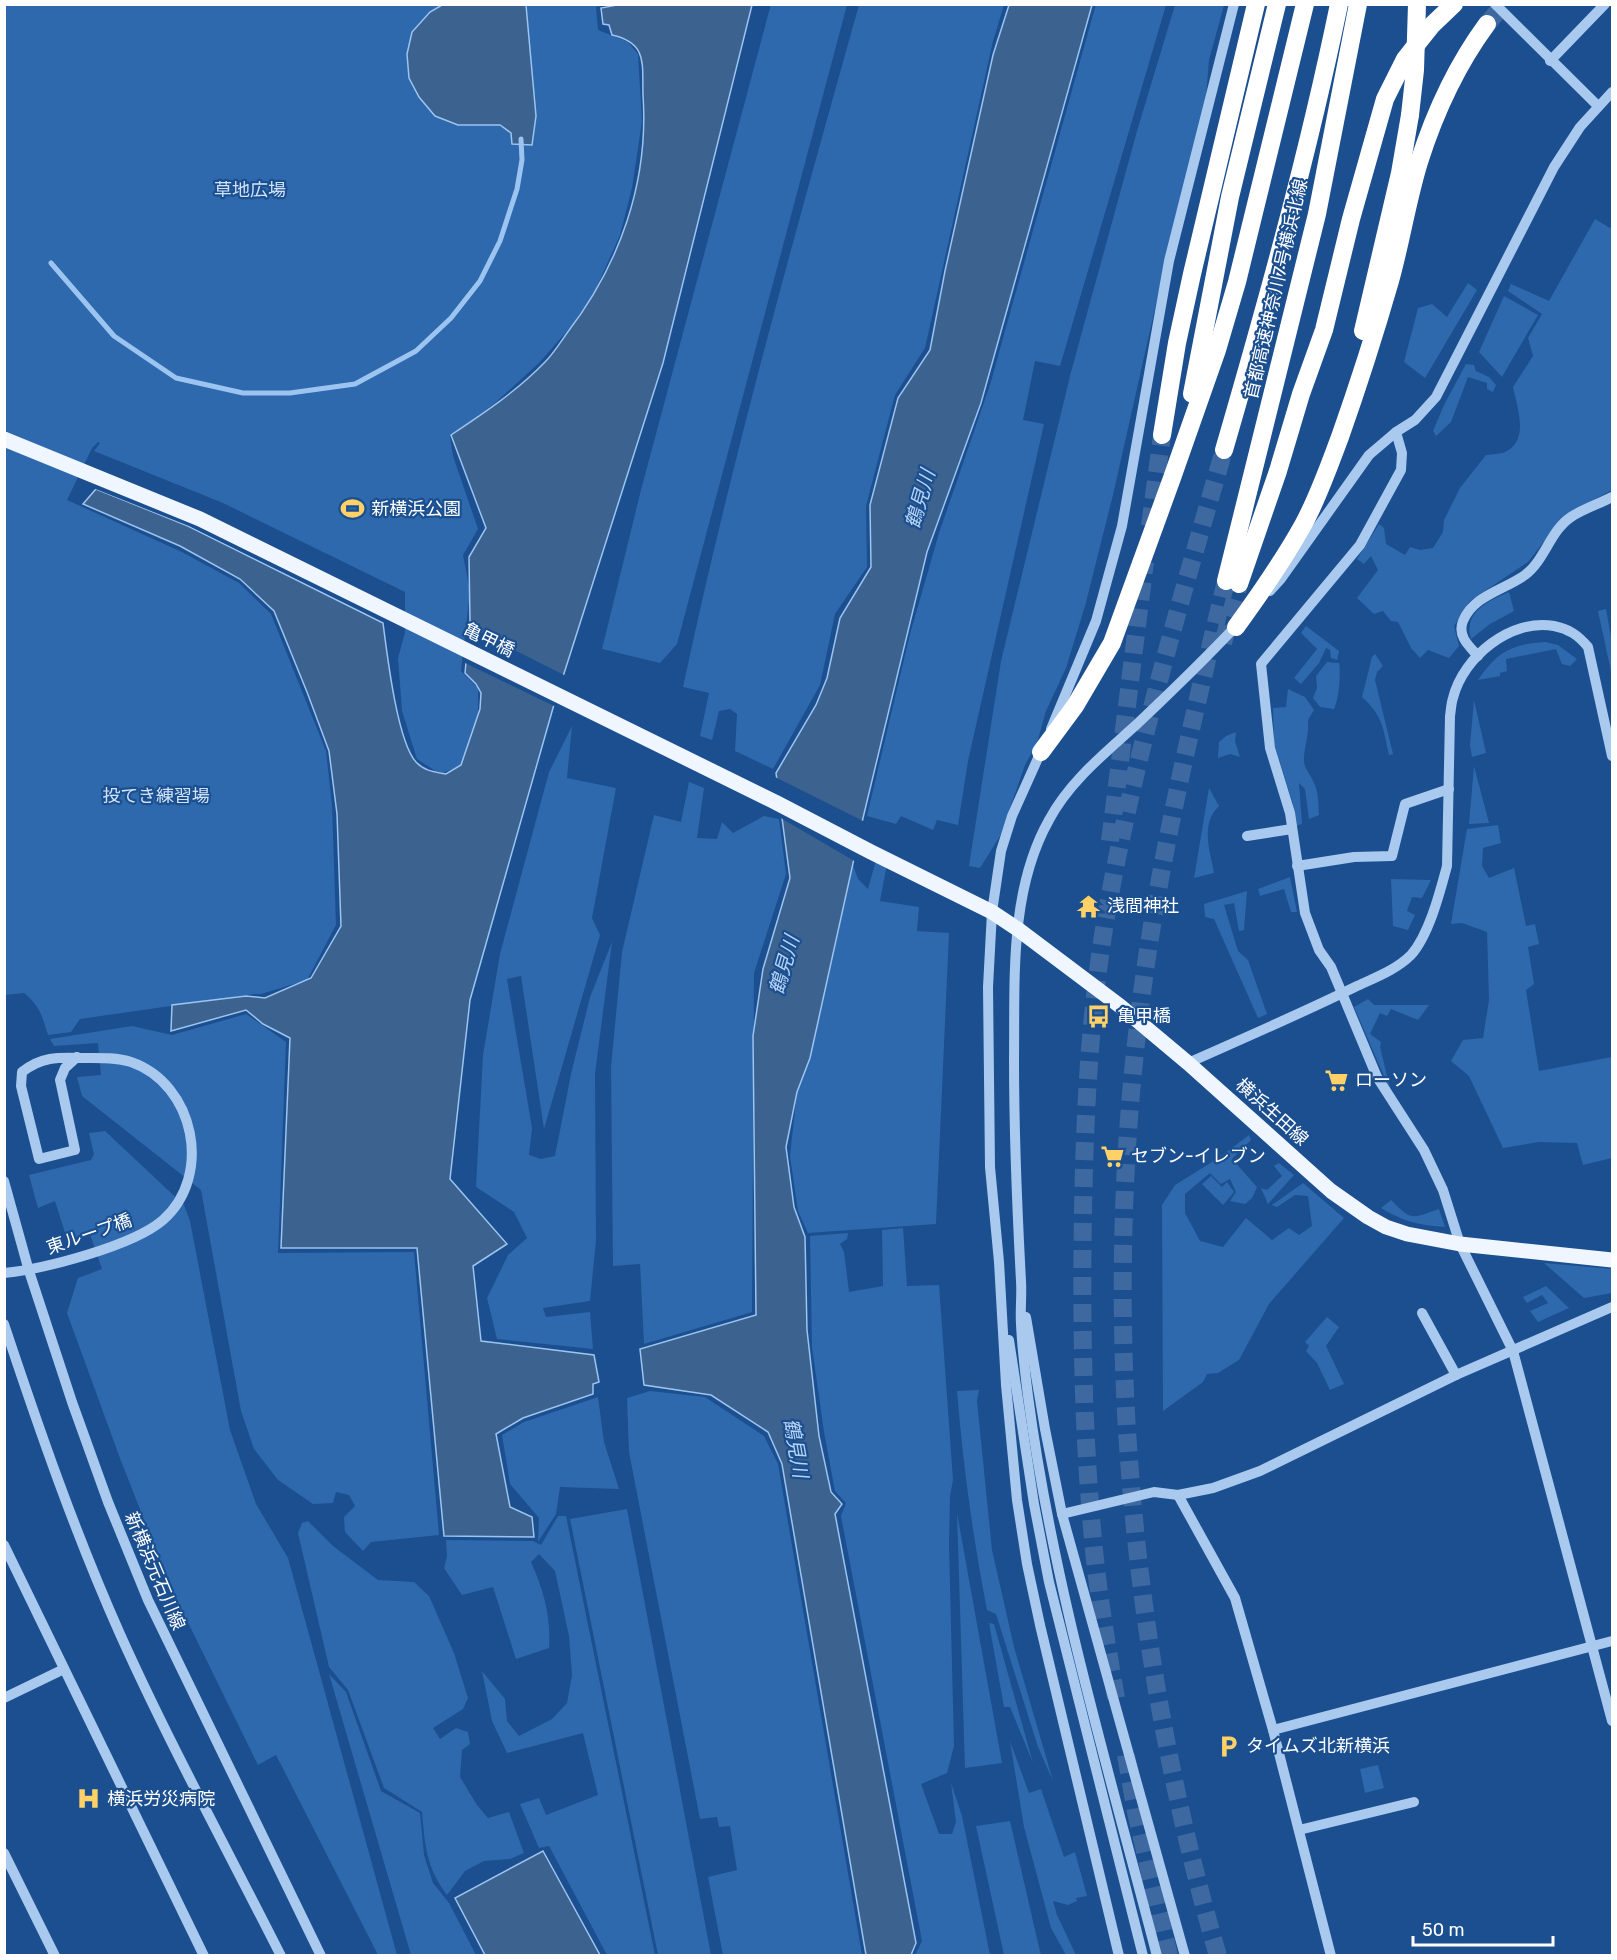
<svg xmlns="http://www.w3.org/2000/svg" width="1617" height="1960" viewBox="0 0 1617 1960" font-family="Rubik,'Noto Sans JP',sans-serif">
	<rect width="100%" height="100%" fill="#1b4f8f"/>
	<g fill="#2e69ad">
		<polygon points="771,4 847,5 677,644 660,663 602,649 641,490"/>
		<polygon points="1096,4 1166,5 1060,366 1035,361 1023,420 1044,424 968,761 958,825 937,820 933,830 901,816 896,824 867,816 910,634 939,533 990,385"/>
		<path d="M5 5H606L596 7 598 30 628 42 638 54 642 121 632 188 620 235 594 293 573 324 540 362 495 403 450 437 453 456 478 529 463 555 470 591 461 671 478 688V717L463 765 440 774 417 759 402 711 398 658 405 633V592L223 503 94 451 100 443 98 442 92 448 67 500 182 552 239 583 271 614 326 751 332 805 336 925 307 980 261 994H254L80 1019 71 1032 48 1035C42 1016 40 1006 24 993L5 995Z"/>
		<path d="M859 5H1004L993 41 925 348 895 395 866 506 867 567 835 614 820 685 773 769 735 751 737 714 730 709 719 711 712 740 700 736 709 693 683 687C732 457 796 230 859 5Z"/>
		<polygon points="1175,5 1224,5 1209,60 1205,109 1169,246 1113,495 1085,606 1066,668 1046,711 1037,743 1025,765 1000,836 980,868 969,866 1001,661 1071,372 1137,131"/>
		<path d="M1595 219 1610 228 1612 227V490L1564 516 1528 562 1470 601 1454 626 1459 646 1449 658 1428 650 1420 658 1411 648 1398 622 1391 621 1383 611 1374 614 1357 598 1378 570 1371 556 1364 564 1357 559 1379 524 1384 528 1386 544 1405 555 1410 547 1420 550 1433 548 1443 532 1444 520 1460 488 1486 455C1492 454 1500 454 1505 452 1530 441 1517 407 1513 387L1533 356 1528 338 1542 314 1508 291 1511 284 1549 301Z"/>
		<polygon points="1468,283 1477,290 1425,378 1404,362 1418,308 1432,304 1447,317"/>
		<polygon points="1504,296 1538,315 1502,377 1479,352"/>
		<polygon points="1466,364 1474,365 1476,371 1489,377 1496,385 1493,392 1487,389 1487,383 1468,377 1451,422 1436,436 1433,431 1444,405"/>
		<path d="M1509 592 1514 611 1490 624 1471 639C1463 612 1488 601 1509 592Z"/>
		<polygon points="1606,609 1612,643 1612,676 1598,611"/>
		<polygon points="1306,626 1339,651 1337,660 1331,658 1330,650 1326,648 1319,663 1301,684 1294,678 1317,649 1301,633"/>
		<path d="M1545 642 1558 645 1577 659 1570 666 1562 664 1556 649 1506 659 1507 671 1500 673V676L1478 680C1497 652 1511 644 1545 642Z"/>
		<path d="M1375 654 1383 666 1377 672 1375 680 1393 754 1389 755C1383 728 1383 716 1362 697L1372 657Z"/>
		<path d="M1327 662 1339 663C1341 674 1339 699 1334 709L1320 707 1313 698 1317 688 1316 676Z"/>
		<path d="M1288 689 1305 697 1314 710 1308 720C1310 736 1301 755 1305 766 1307 772 1312 777 1314 783 1319 793 1318 804 1319 815L1309 819 1305 789 1299 783 1302 824 1296 826 1293 804 1274 743 1273 708 1286 707Z"/>
		<polygon points="1474,700 1486,753 1472,757 1470,745"/>
		<polygon points="572,726 567,778 616,788 592,918 600,935 544,1129 521,976 507,979 532,1128 529,1155 541,1159 555,1156 571,1074 590,997 612,942 595,1074 596,1240 590,1301 543,1308 546,1317 590,1312 593,1349 497,1339 487,1298 508,1255 527,1238 514,1212 476,1187 483,1055 500,954 549,772"/>
		<polygon points="1236,732 1235,741 1240,757 1230,754 1218,758 1219,742 1226,736"/>
		<polygon points="1474,766 1489,823 1469,824"/>
		<polygon points="689,782 704,788 697,838 717,839 722,822 733,833 764,816 779,819 786,874 754,973 752,1312 644,1344 640,1264 613,1266 611,1067 622,952 654,815 681,822"/>
		<path d="M1209 788 1219 806C1200 824 1210 850 1214 873L1194 878Z"/>
		<polygon points="1498,825 1501,843 1483,848 1482,866 1489,878 1514,868 1526,926 1535,924 1539,944 1528,947 1534,984 1526,990 1539,1071 1612,1057 1612,1158 1583,1165 1577,1143 1539,1142 1503,1148 1469,1076 1451,1061 1463,1040 1483,1038 1489,1000 1487,932 1462,923 1451,924 1467,829"/>
		<polygon points="876,860 887,864 880,901 919,907 917,931 949,933 936,1224 808,1233 798,1211 790,1156 797,1092 810,1058 853,865 858,879 868,889"/>
		<polygon points="1290,877 1297,912 1291,912 1284,889 1260,896 1258,889"/>
		<polygon points="1391,879 1431,880 1422,898 1412,897 1407,911 1415,915 1408,930 1393,926"/>
		<polygon points="1247,891 1244,930 1239,931 1234,903 1224,905 1238,951 1248,960 1267,1014 1258,1018 1214,919 1205,917 1204,904"/>
		<polygon points="1368,999 1374,1005 1429,1005 1418,1020 1391,1009 1387,1016 1380,1013 1370,1034 1381,1042 1380,1047 1391,1092 1354,1007"/>
		<polygon points="246,1014 286,1042 278,1253 414,1252 439,1535 371,1542 363,1551 345,1532 344,1517 355,1506 349,1495 336,1492 333,1503 313,1504 278,1480 254,1449 241,1411 201,1190 82,1096 77,1077 101,1075 98,1043 54,1046 50,1039 132,1026 172,1035"/>
		<polygon points="105,1131 184,1205 190,1221 230,1430 256,1504 288,1558 397,1955 378,1955 276,1755 258,1765 172,1590 121,1461 67,1313 78,1278 102,1269 90,1234 67,1239 55,1201 38,1208 29,1175 91,1160 94,1154 89,1133"/>
		<polygon points="1249,1135 1251,1140 1232,1159 1257,1187 1252,1198 1245,1204 1230,1201 1236,1192 1230,1179 1221,1184 1210,1173 1185,1194 1185,1213 1200,1241 1223,1247 1246,1218 1272,1240 1289,1228 1299,1235 1312,1226 1308,1196 1295,1195 1277,1207 1272,1205 1303,1183 1344,1218 1269,1304 1239,1360 1218,1373 1207,1374 1203,1382 1163,1411 1162,1205 1175,1185 1220,1157"/>
		<polygon points="1279,1163 1294,1175 1268,1204 1261,1188 1267,1190 1282,1176 1274,1166"/>
		<polygon points="1211,1176 1222,1187 1227,1182 1234,1192 1223,1205 1202,1184"/>
		<path d="M1391 1200C1412 1222 1412 1218 1439 1209L1445 1227C1419 1225 1404 1222 1381 1208Z"/>
		<polygon points="903,1228 907,1286 939,1285 953,1480 950,1496 949,1544 954,1746 947,1773 921,1784 939,1834 952,1834 956,1822 951,1783 962,1816 990,1955 915,1955 922,1941 841,1516 846,1503 835,1491 824,1432 812,1347 810,1236 848,1233 847,1239 840,1244 844,1252 849,1292 883,1286 882,1230"/>
		<polygon points="1544,1263 1612,1269 1612,1293 1584,1298"/>
		<polygon points="1546,1286 1569,1308 1538,1322 1530,1311 1548,1303 1542,1295 1527,1303 1523,1297"/>
		<polygon points="1327,1317 1339,1327 1326,1346 1344,1384 1330,1390 1317,1363 1306,1351 1309,1346 1305,1342"/>
		<path d="M979 1390 977 1401 992 1550 1014 1647 1053 1781 1038 1747 996 1614 987 1610C973 1538 963 1465 957 1391Z"/>
		<polygon points="650,1391 705,1397 764,1436 778,1464 862,1955 723,1955 708,1877 737,1870 730,1826 719,1827 717,1817 700,1819 629,1452 627,1398"/>
		<polygon points="598,1397 604,1442 619,1489 560,1487 556,1514 538,1542 539,1518 510,1484 502,1435 524,1422"/>
		<polygon points="627,1509 711,1955 658,1955 570,1519"/>
		<polygon points="957,1513 1002,1763 965,1768"/>
		<path d="M558 1516H566L655 1955H607L549 1846 539 1848 520 1804 539 1798 546 1815 598 1795 583 1733 507 1753 492 1721 482 1671 505 1699 507 1721 519 1736 552 1719 567 1703 572 1675 569 1636 555 1571 539 1554 531 1562C544 1591 551 1617 549 1648L516 1659 493 1587 462 1595 444 1568 447 1556 446 1540 533 1541 541 1545Z"/>
		<path d="M308 1521 333 1546 378 1580 414 1582 429 1596 454 1653 468 1698 463 1709 433 1728 440 1739 456 1728 468 1732 470 1744 462 1750 460 1777 477 1805 488 1818 509 1812 524 1853 510 1859 484 1861 465 1871 447 1895C426 1867 425 1846 422 1812L384 1788 348 1690 329 1667 298 1533 302 1523Z"/>
		<polygon points="989,1623 994,1624 1033,1763 1010,1707 1004,1707"/>
		<polygon points="329,1674 346,1692 381,1791 420,1813 424,1855 433,1883 449,1903 476,1955 411,1955"/>
		<polygon points="1010,1741 1029,1793 1041,1789 1064,1857 1075,1852 1087,1896 1076,1898 1077,1901 1068,1905 1053,1901 1057,1915 1076,1955 1066,1955 1051,1928 1024,1827"/>
		<polygon points="1378,1765 1384,1788 1365,1793 1360,1769"/>
		<polygon points="1010,1821 1038,1943 1041,1955 1004,1955 976,1826"/>
	</g>
	<g fill="#3c6290" stroke="#9cc4f0" stroke-width="1.5">
		<path d="M622 4 752 5 663 363 553 708 470 1000 450 1179 507 1244 473 1266 481 1341 594 1355 599 1382 593 1384V1394L523 1418 496 1434 510 1507 532 1517 534 1537 444 1536 417 1248H281L290 1038 263 1024 246 1010 171 1031 172 1005 246 996 265 998 311 978 341 926 337 814 329 751 307 692 274 611 240 579 180 546 83 504 96 489 188 526 383 623C387 653 397 741 416 762 424 771 435 772 446 774L461 765 480 709 481 693 476 684 465 673 470 621 469 557 486 528 451 435C484 413 517 391 545 362 553 354 560 343 567 333 620 264 649 182 643 95 642 64 648 43 612 35L609 25 603 24 601 8Z"/>
		<polygon points="442,5 526,5 536,116 532,145 512,144 511,133 500,125 458,125 435,116 419,97 409,78 407,54 412,32 430,12"/>
		<polygon points="1009,5 1092,5 981,403 927,552 863,818 810,1058 797,1092 786,1147 794,1207 805,1237 807,1330 819,1436 831,1492 842,1504 835,1514 916,1943 911,1955 866,1955 782,1464 768,1432 711,1395 644,1385 640,1349 756,1315 753,1036 763,969 790,878 776,773 816,705 827,678 840,618 871,567 870,505 898,398 930,350 945,271 993,55"/>
		<polygon points="543,1851 600,1955 485,1955 455,1898"/>
	</g>
	<g fill="#1b4f8f">
		<polygon points="95,486 189,524 384,620 386,623 189,526 93,488"/>
		<polygon points="467,626 566,676 556,707 463,662"/>
		<polygon points="773,776 865,822 856,862 779,817"/>
	</g>
	<g fill="none" stroke-linecap="round" stroke-linejoin="round">
		<polyline stroke="#9cc4f0" stroke-width="5" points="51,263 114,336 176,378 243,393 290,393 355,384 416,351 451,318 480,281 500,241 517,189 522,160 521,139"/>
		<g stroke="#3d69a0" stroke-width="18" stroke-dasharray="18 9" stroke-linecap="butt">
			<polyline points="1487,24 1504,4"/>
			<polyline points="1150,526 1162,435"/>
			<polyline points="1223,643 1239,584"/>
			<polyline points="1110,841 1145,562"/>
			<path d="M1116 1698C1108 1652 1100 1606 1095 1560 1083 1444 1081 1326 1083 1210 1085 1107 1090 1002 1109 900 1137 747 1181 599 1224 450"/>
			<polyline points="1126,1755 1136,1812 1169,1956"/>
			<path d="M1218 1956C1132 1661 1102 1339 1137 1034 1154 880 1190 730 1226 581"/>
		</g>
		<g stroke="#a9c9ee" stroke-width="10">
			<polyline points="1495,4 1598,106"/>
			<polyline points="1550,61 1605,4"/>
			<polyline points="1396,432 1402,453 1401,470 1360,545 1261,664 1270,748 1290,813 1305,913 1319,950 1331,967 1377,1077 1424,1150 1443,1190 1460,1244 1513,1351 1612,1721"/>
			<polyline points="1270,591 1280,580 1369,455 1396,432 1415,420 1436,397 1554,167 1580,127 1612,92"/>
			<path d="M1478 656C1469 646 1457 636 1463 621 1474 595 1504 590 1525 575 1545 560 1550 531 1571 517 1583 509 1599 504 1612 497"/>
			<polyline points="1051,729 1096,621 1122,526 1169,261 1234,4"/>
			<polyline points="1043,747 1012,816 1001,851 992,912 988,987 990,1167 999,1262 1006,1385 1017,1500 1027,1564 1040,1625 1119,1956"/>
			<polyline points="1247,836 1292,829"/>
			<polyline points="1297,866 1354,857 1392,856 1405,804 1449,789"/>
			<path d="M1188 1063C1244 1038 1300 1014 1355 987 1374 978 1396 970 1411 955 1429 935 1440 892 1447 866L1450 716C1451 710 1451 704 1453 698 1463 657 1511 618 1554 626 1569 629 1578 635 1588 647L1612 756"/>
			<polyline points="4,1181 29,1271 72,1402 108,1502 148,1600 321,1956"/>
			<path d="M4 1273C44 1269 133 1246 163 1220 213 1176 195 1084 131 1062 116 1057 98 1058 82 1058 57 1057 41 1057 22 1072L21 1086 39 1159 75 1150 60 1080 65 1068 77 1057"/>
			<polyline points="1422,1313 1456,1375"/>
			<polyline points="1026,1317 1045,1429 1062,1514 1185,1956"/>
			<path d="M4 1324C39 1429 75 1533 120 1634 169 1743 227 1849 281 1956"/>
			<polyline points="1009,1340 1034,1504 1049,1582 1143,1956"/>
			<polyline points="1178,1495 1235,1598 1273,1730 1331,1956"/>
			<polyline points="1062,1514 1154,1492 1178,1495 1213,1488 1260,1471 1456,1375 1612,1307"/>
			<polyline points="4,1545 204,1956"/>
			<polyline points="4,1698 64,1669"/>
			<polyline points="1273,1730 1612,1641"/>
			<polyline points="1299,1830 1414,1802"/>
			<polyline points="4,1853 55,1956"/>
			<path d="M1157 1956C1109 1771 1053 1586 1028 1396 1025 1372 1022 1348 1021 1324 1020 1310 1022 1296 1021 1281 1017 1207 1014 1133 1014 1059 1015 980 1009 891 1049 820 1069 782 1105 753 1136 725 1171 692 1205 659 1238 624"/>
		</g>
		<polyline stroke="#f0f6ff" stroke-width="15" points="4,439 200,519 775,802 871,852 992,912 1019,930 1120,1006 1188,1063 1331,1191 1368,1217 1386,1227 1407,1234 1460,1244 1612,1260"/>
		<g stroke="#fff" stroke-width="18">
			<polyline points="1363,331 1400,173 1410,115"/>
			<polyline points="1192,394 1230,197 1277,4"/>
			<polyline points="1162,435 1177,343 1192,274 1256,4"/>
			<path d="M1224 450C1267 302 1308 155 1339 4"/>
			<polyline points="1226,581 1317,214 1358,4"/>
			<polyline points="1239,584 1278,471 1301,394 1324,330 1351,219 1385,99 1405,59 1432,25 1454,4"/>
			<path d="M1236 627C1260 594 1283 561 1303 525 1318 498 1329 466 1340 437 1358 386 1375 333 1390 281 1401 242 1407 201 1419 162 1435 112 1456 66 1487 24"/>
			<polyline points="1041,752 1075,706 1112,643 1172,478 1217,350 1237,282 1305,4"/>
		</g>
		<polyline stroke="#fff" stroke-width="18" points="1410,115 1415,70 1417,4"/>
	</g>
	<defs>
		<symbol id="stadium-bare" viewBox="-9 -9 18 18"><path d="M0-5a6.5 5 0 1 0 0 10a6.5 5 0 1 0 0-10ZM-3.5-1.8h7v3.6h-7Z" fill="#ffd166" stroke="#1b4f8f" stroke-width="2.5" paint-order="stroke"/></symbol>
		<symbol id="temple-bare" viewBox="-9 -9 18 18"><path d="M0-6L5-2H3V0L6.5 2.5H4V6H1.5V3h-3V6H-4V2.5H-6.5L-3 0V-2H-5Z" fill="#ffd166" stroke="#1b4f8f" stroke-width="2.5" paint-order="stroke"/></symbol>
		<symbol id="bus-bare" viewBox="-9 -9 18 18"><path d="M-5-6H5V4H4V6H2V4H-2V6H-4V4H-5ZM-3.5-4V0h7V-4ZM-3.5 1.2v1.5H-2V1.2ZM2 1.2v1.5H3.5V1.2Z" fill="#ffd166" stroke="#1b4f8f" stroke-width="2.5" paint-order="stroke"/></symbol>
		<symbol id="supermarket-bare" viewBox="-9 -9 18 18"><path d="M-6-5.5h2.5l.6 2H6L4.5 2H-2.5L-4.4-4H-6ZM-1.5 3.2a1.3 1.3 0 1 0 .1 0ZM3 3.2a1.3 1.3 0 1 0 .1 0Z" fill="#ffd166" stroke="#1b4f8f" stroke-width="2.5" paint-order="stroke"/></symbol>
		<symbol id="parking-bare" viewBox="-9 -9 18 18"><path d="M-3.5-5.5H1a3.5 3.5 0 0 1 0 7H-1V5.5H-3.5ZM-1-3.4V-.6H.8a1.4 1.4 0 0 0 0-2.8Z" fill="#ffd166" stroke="#1b4f8f" stroke-width="2.5" paint-order="stroke"/></symbol>
		<symbol id="hospital-bare" viewBox="-9 -9 18 18"><path d="M-5-5h3v3.5h4V-5h3V5h-3V1.5h-4V5h-3Z" fill="#ffd166" stroke="#1b4f8f" stroke-width="2.5" paint-order="stroke"/></symbol>
	</defs>
	<g fill-rule="evenodd">
		<use href="#stadium-bare" x="336" y="492" width="33" height="33"/>
		<use href="#temple-bare" x="1072" y="890" width="33" height="33"/>
		<use href="#bus-bare" x="1082" y="1000" width="33" height="33"/>
		<use href="#supermarket-bare" x="1320" y="1064" width="33" height="33"/>
		<use href="#supermarket-bare" x="1096" y="1140" width="33" height="33"/>
		<use href="#parking-bare" x="1212" y="1730" width="33" height="33"/>
		<use href="#hospital-bare" x="72" y="1782" width="33" height="33"/>
	</g>
	<g text-anchor="middle" dominant-baseline="central" stroke-width="4.5" stroke-linejoin="round" paint-order="stroke">
		<g font-size="18" fill="#cfe3fa" stroke="#1b4f8f">
			<text x="250" y="190">草地広場</text>
			<text x="156" y="796">投てき練習場</text>
		</g>
		<g font-size="18" fill="#fff" stroke="#1b4f8f">
			<text transform="translate(1276 289) rotate(-77)">首都高速神奈川7号横浜北線</text>
			<text transform="translate(489 640) rotate(26)">亀甲橋</text>
			<text transform="translate(1272 1112) rotate(42)">横浜生田線</text>
			<text transform="translate(89 1234) rotate(-19)">東ループ橋</text>
			<text transform="translate(155 1571) rotate(67)">新横浜元石川線</text>
		</g>
		<g font-size="18" fill="#fff" stroke="#1b4f8f" text-anchor="start">
			<text x="371" y="509">新横浜公園</text>
			<text x="1107" y="906">浅間神社</text>
			<text x="1117" y="1016">亀甲橋</text>
			<text x="1355" y="1080">ローソン</text>
			<text x="1131" y="1156">セブン-イレブン</text>
			<text x="1246" y="1746">タイムズ北新横浜</text>
			<text x="107" y="1799">横浜労災病院</text>
		</g>
		<g font-size="20" font-style="italic" fill="#b5d3f5" stroke="#1b4f8f">
			<text transform="translate(920 499) rotate(-74)">鶴見川</text>
			<text transform="translate(784 965) rotate(-74)">鶴見川</text>
			<text transform="translate(796 1448) rotate(80)">鶴見川</text>
		</g>
	</g>
	<rect width="1617" height="1960" fill="none" stroke="#ffffff" stroke-width="12"/>
	<path d="M1413 1936v9h140v-9" fill="none" stroke="#ffffff" stroke-width="3"/>
	<text x="1422" y="1936" font-size="18" fill="#ffffff" stroke="#1b4f8f" stroke-width="4.5" paint-order="stroke">50 m</text>
</svg>
